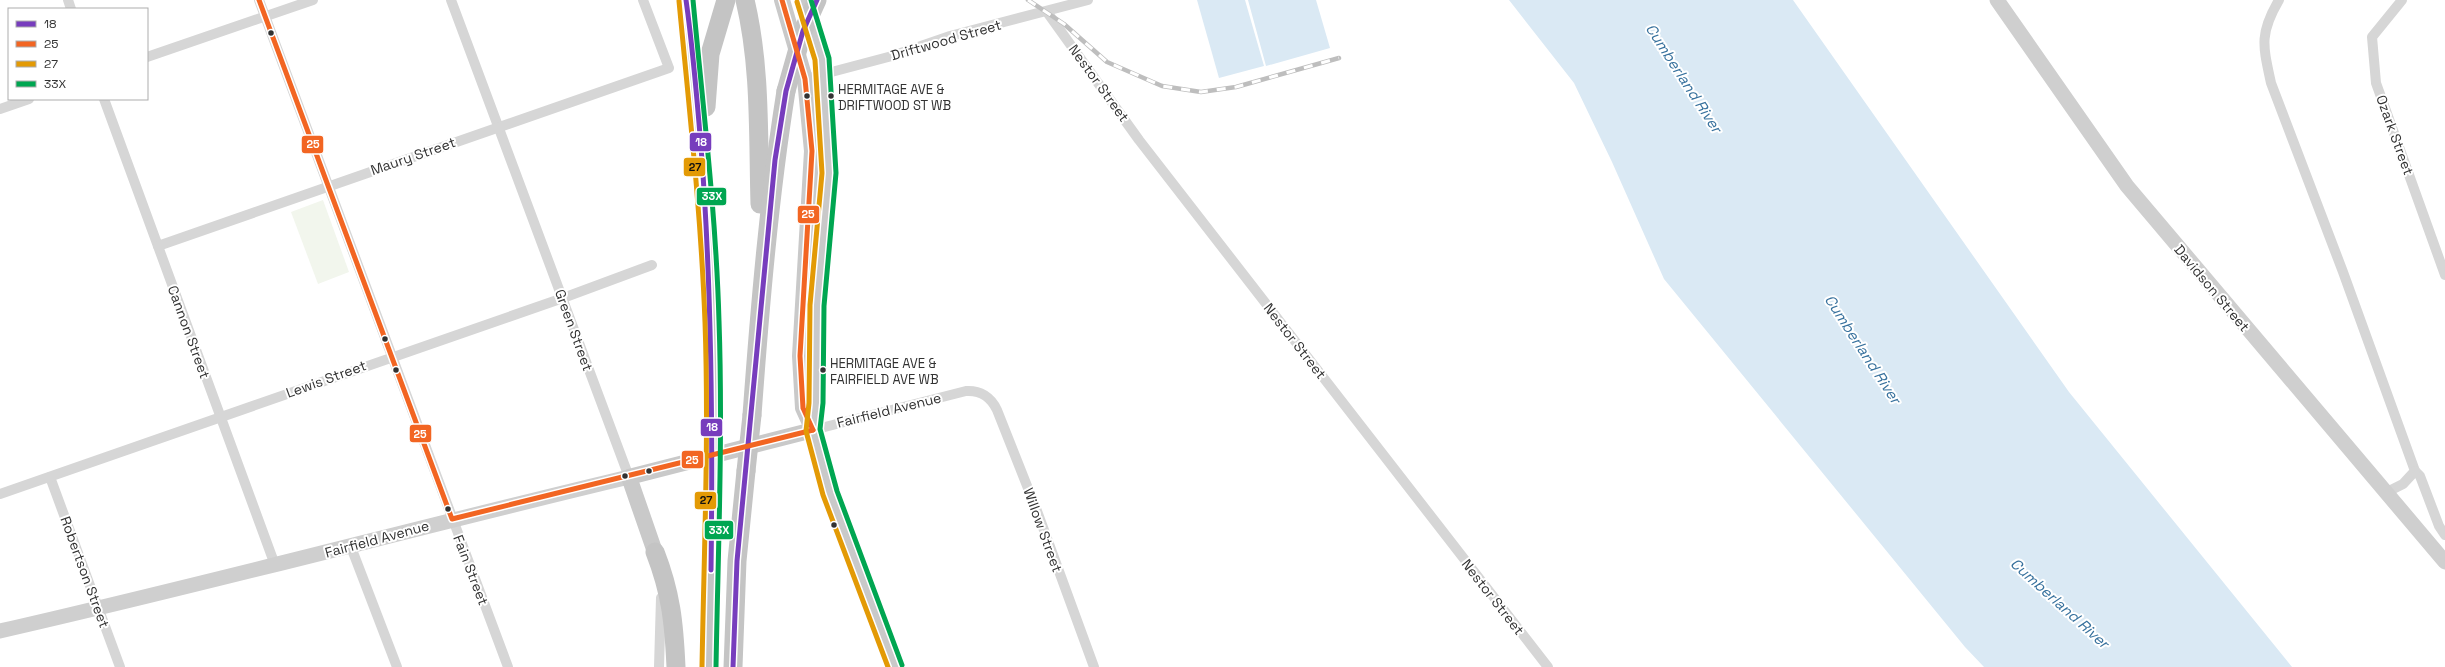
<svg xmlns="http://www.w3.org/2000/svg" width="2445" height="667" viewBox="0 0 2445 667" font-family="'Space Grotesk',sans-serif">
	<rect width="100%" height="100%" fill="#fff"/>
	<polygon fill="#f2f6ed" points="323,200 349,272 318,284 291,212"/>
	<g fill="#dae9f4">
		<polygon points="1197,0 1245,0 1264,66 1219,78"/>
		<polygon points="1248,0 1316,0 1330,48 1266,66"/>
		<polygon points="1509,0 1793,0 2069,392 2292,667 1984,667 1965,647 1664,279 1612,162 1574,83"/>
	</g>
	<g fill="none" stroke-linecap="round" stroke-linejoin="round">
		<g stroke="#d6d6d6" stroke-width="10">
			<polyline points="68,0 71,9"/>
			<polyline points="259,0 508,667"/>
			<polyline points="451,0 629,477"/>
			<path d="M2279 0C2259 34 2263 46 2271 83L2343 272 2415 471 2420 476 2439 526 2445 535"/>
			<polyline points="2402,0 2372,37 2376,83 2445,275"/>
			<polyline points="1047,12 1139,140 1548,667"/>
			<polyline points="147,57 313,0"/>
			<polyline points="805,79 892,56 950,36 1088,0"/>
			<polyline points="104,99 275,565"/>
			<polyline points="0,109 29,99"/>
			<polyline points="158,246 669,68 643,0"/>
			<path d="M813 430 966 391C980 390 991 397 997 410L1037 511 1094 667"/>
			<polyline points="50,477 120,667"/>
			<polyline points="2385,493 2403,484 2415,471"/>
			<polyline points="0,494 563,298 652,265"/>
			<polyline points="351,547 397,667"/>
			<polyline points="659,667 661,598"/>
		</g>
		<g stroke="#cfcfcf" stroke-width="15">
			<polyline points="1997,0 2127,186 2445,562"/>
			<path d="M0 631C211 583 419 527 629 477"/>
		</g>
		<g stroke="#c9c9c9" stroke-width="16">
			<polyline points="782,0 805,79 812,151 800,356 803,408 813,430 830,493 895,667"/>
			<path d="M804 0C810 20 819 41 822 61 836 144 823 223 817 305 814 346 818 388 813 429"/>
			<polyline points="655,552 629,477 813,430"/>
		</g>
		<g stroke="#c4c4c4" stroke-width="19">
			<polyline points="686,0 704,187 712,321 713,419"/>
			<path d="M745 0C761 67 758 136 760 204"/>
			<polyline points="706,107 710,54 726,0"/>
			<path d="M752 415C760 306 769 198 786 91"/>
			<path d="M655 552C671 593 674 623 676 667"/>
			<polyline points="709,667 713,483"/>
			<polyline points="733,667 737,561 746,471"/>
		</g>
		<defs>
			<polyline id="rail" points="1028,0 1064,24 1107,62 1162,86 1201,92 1236,87 1339,58"/>
		</defs>
		<use href="#rail" stroke="#bebebe" stroke-width="4.5"/>
		<use href="#rail" stroke="#fff" stroke-width="3" stroke-dasharray="9" stroke-linecap="butt"/>
		<g stroke="#c4c4c4" stroke-width="19">
			<polyline points="786,91 803,31 817,0"/>
			<polyline points="746,471 752,415"/>
			<polyline points="713,483 713,419"/>
		</g>
		<defs>
			<g id="bus-1">
				<path d="M686 0C693 49 697 98 701 147 712 288 713 429 711 570"/>
				<polyline points="733,667 737,561 775,160 786,91 803,31 817,0"/>
			</g>
			<g id="bus-2">
				<polyline points="259,0 452,519 813,430"/>
				<polyline points="782,0 805,79 812,151 800,356 803,408 813,430"/>
			</g>
			<g id="bus-3">
				<path d="M679 1C689 107 701 214 705 322 709 436 704 552 702 667"/>
				<polyline points="797,2 815,60 822,173 810,305 809,403 806,431 823,495 888,667"/>
			</g>
			<g id="bus-4">
				<path d="M693 0C703 107 716 214 719 321 723 436 718 552 716 667"/>
				<polyline points="811,0 829,58 836,173 824,306 823,403 820,429 837,491 902,665"/>
			</g>
		</defs>
		<use href="#bus-1" stroke="#fff" stroke-width="8"/>
		<use href="#bus-2" stroke="#fff" stroke-width="8"/>
		<use href="#bus-3" stroke="#fff" stroke-width="8"/>
		<use href="#bus-4" stroke="#fff" stroke-width="8"/>
		<use href="#bus-1" stroke="#773dbd" stroke-width="5"/>
		<use href="#bus-2" stroke="#f26522" stroke-width="5"/>
		<use href="#bus-3" stroke="#e39a05" stroke-width="5"/>
		<use href="#bus-4" stroke="#00a651" stroke-width="5"/>
	</g>
	<g fill="#323232" stroke="#fff" stroke-width="1.5">
		<circle cx="271" cy="33" r="3.5"/>
		<circle cx="807" cy="96" r="3.5"/>
		<circle cx="831" cy="96" r="3.5"/>
		<circle cx="385" cy="339" r="3.5"/>
		<circle cx="396" cy="370" r="3.5"/>
		<circle cx="823" cy="370" r="3.5"/>
		<circle cx="649" cy="471" r="3.5"/>
		<circle cx="625" cy="476" r="3.5"/>
		<circle cx="448" cy="509" r="3.5"/>
		<circle cx="834" cy="525" r="3.5"/>
	</g>
	<g text-anchor="middle" dominant-baseline="central" stroke-width="4" stroke-linejoin="round" paint-order="stroke">
		<g font-size="13" fill="#323232" stroke="#fff" text-anchor="start">
			<text x="838" y="89">HERMITAGE AVE &amp;<tspan x="838" dy="16">DRIFTWOOD ST WB</tspan></text>
			<text x="830" y="363">HERMITAGE AVE &amp;<tspan x="830" dy="16">FAIRFIELD AVE WB</tspan></text>
		</g>
		<g font-size="14" fill="#323232" stroke="#fff">
			<text transform="translate(946 40) rotate(-16)">Driftwood Street</text>
			<text transform="translate(1099 83) rotate(54)">Nestor Street</text>
			<text transform="translate(2395 135) rotate(70)">Ozark Street</text>
			<text transform="translate(413 156) rotate(-19)">Maury Street</text>
			<text transform="translate(2212 288) rotate(50)">Davidson Street</text>
			<text transform="translate(574 330) rotate(70)">Green Street</text>
			<text transform="translate(189 332) rotate(70)">Cannon Street</text>
			<text transform="translate(1295 341) rotate(52)">Nestor Street</text>
			<text transform="translate(326 379) rotate(-20)">Lewis Street</text>
			<text transform="translate(889 410) rotate(-14)">Fairfield Avenue</text>
			<text transform="translate(1043 530) rotate(70)">Willow Street</text>
			<text transform="translate(377 539) rotate(-15)">Fairfield Avenue</text>
			<text transform="translate(471 570) rotate(69)">Fain Street</text>
			<text transform="translate(85 572) rotate(70)">Robertson Street</text>
			<text transform="translate(1493 597) rotate(52)">Nestor Street</text>
		</g>
		<g font-size="15" font-style="italic" fill="#37719d" stroke="#fff">
			<text transform="translate(1684 78) rotate(57)">Cumberland River</text>
			<text transform="translate(1863 349) rotate(57)">Cumberland River</text>
			<text transform="translate(2060 603) rotate(42)">Cumberland River</text>
		</g>
	</g>
	<g stroke="#fff" stroke-width="1.5">
		<rect x="689" y="132" width="23" height="20" rx="4" fill="#773dbd"/>
		<rect x="301" y="135" width="23" height="19" rx="4" fill="#f26522"/>
		<rect x="683" y="157" width="23" height="20" rx="4" fill="#e39a05"/>
		<rect x="696" y="187" width="31" height="19" rx="4" fill="#00a651"/>
		<rect x="797" y="205" width="23" height="19" rx="4" fill="#f26522"/>
		<rect x="700" y="418" width="23" height="19" rx="4" fill="#773dbd"/>
		<rect x="409" y="424" width="23" height="19" rx="4" fill="#f26522"/>
		<rect x="681" y="450" width="23" height="19" rx="4" fill="#f26522"/>
		<rect x="694" y="491" width="23" height="19" rx="4" fill="#e39a05"/>
		<rect x="704" y="520" width="30" height="20" rx="4" fill="#00a651"/>
	</g>
	<g font-size="11" text-anchor="middle" font-weight="bold" fill="#fff">
		<text x="701" y="146">18</text>
		<text x="313" y="148">25</text>
		<text x="712" y="200">33X</text>
		<text x="808" y="218">25</text>
		<text x="712" y="431">18</text>
		<text x="420" y="438">25</text>
		<text x="692" y="464">25</text>
		<text x="719" y="534">33X</text>
	</g>
	<g font-size="11" text-anchor="middle" font-weight="bold" fill="#111">
		<text x="695" y="171">27</text>
		<text x="706" y="504">27</text>
	</g>
	<rect x="8" y="8" width="140" height="92" fill="#ffffff" stroke="#adadad"/>
	<rect x="16" y="21" width="20" height="6" fill="#773dbd" stroke="#adadad"/>
	<text x="44" y="28" font-size="12" fill="#323232">18</text>
	<rect x="16" y="41" width="20" height="6" fill="#f26522" stroke="#adadad"/>
	<text x="44" y="48" font-size="12" fill="#323232">25</text>
	<rect x="16" y="61" width="20" height="6" fill="#e39a05" stroke="#adadad"/>
	<text x="44" y="68" font-size="12" fill="#323232">27</text>
	<rect x="16" y="81" width="20" height="6" fill="#00a651" stroke="#adadad"/>
	<text x="44" y="88" font-size="12" fill="#323232">33X</text>
</svg>
